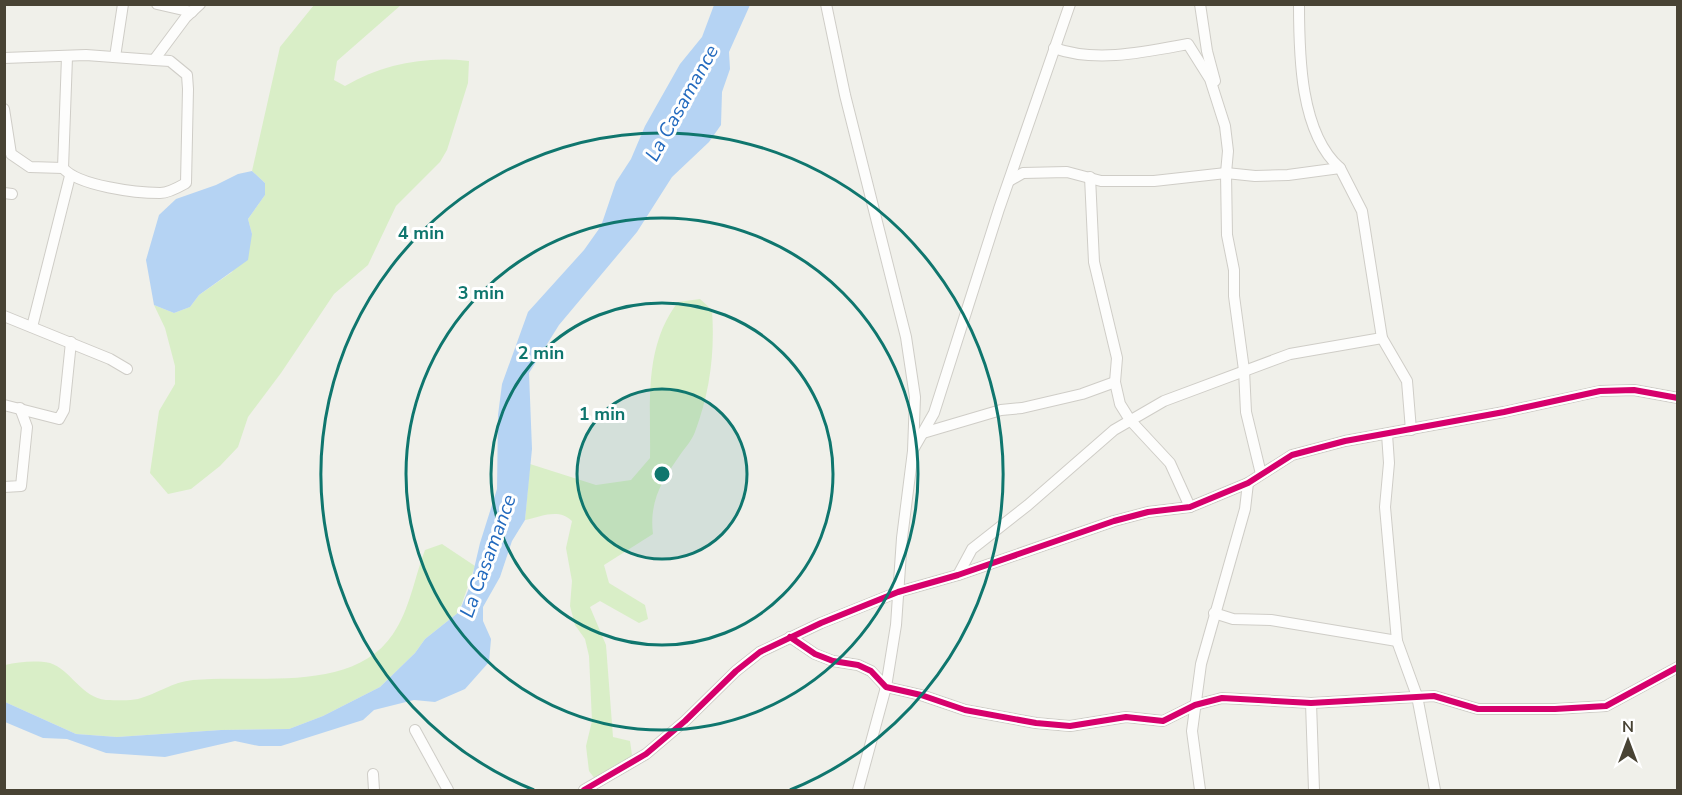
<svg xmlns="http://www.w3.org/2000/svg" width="1682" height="795" viewBox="0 0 1682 795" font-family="'Nunito Sans',sans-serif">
	<rect width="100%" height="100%" fill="#f0f0ea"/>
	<g fill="#d9eec7">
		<path d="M314 5H401L337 61 334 80 345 86C383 64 425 56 469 61L468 83 447 150 440 162 396 206 368 265 334 294 281 373 248 417 238 447 220 466 191 489 168 494 150 473 159 411 175 384V366L165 328 154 305 174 313 190 307 199 295 232 272 252 234 248 219 265 195V183L252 171 280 47Z"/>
		<path d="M700 299 712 310C715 352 710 392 695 432 692 440 685 448 680 455 662 481 649 501 653 534L604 565 609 583 645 605 648 619 639 623 600 601 590 607 606 645 613 737 630 741 632 755 619 766 595 779 589 771 586 746 592 721 589 656 585 639 575 625 570 606 572 581 566 548 572 521C559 508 542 516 525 520L530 464 596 485 631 480 650 458C651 404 643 348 678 302Z"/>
		<path d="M442 544 475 566 459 612 425 639 415 653 380 687 323 716 289 729 221 730 117 737 76 734 5 702V665C19 662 35 660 50 663 70 669 82 698 106 700 115 700 129 701 138 699 157 694 172 682 193 680 256 674 353 694 393 634 410 609 414 579 425 550Z"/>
	</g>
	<g fill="#b5d3f3">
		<polygon points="714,5 750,5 729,52 730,69 722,92 721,125 709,142 672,177 637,232 559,325 529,373 532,449 525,520 512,541 500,577 483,607 483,621 491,639 489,662 465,689 435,702 414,700 374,710 363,720 281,746 259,746 235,741 165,757 106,753 67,739 43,738 5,722 5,702 76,734 117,737 221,730 289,729 323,716 380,687 415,653 425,639 459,612 470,586 480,543 497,489 498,415 502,384 528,312 584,250 601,226 616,182 631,159 645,126 680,64 702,37"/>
		<polygon points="252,171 265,183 265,195 248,219 252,234 248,260 199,295 190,307 174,313 154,305 146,260 159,215 176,199 216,185 238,174"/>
	</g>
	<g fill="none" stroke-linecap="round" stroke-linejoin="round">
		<defs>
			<g id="minor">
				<polyline points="157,4 192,12"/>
				<polyline points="826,4 845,95 906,337 915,397 913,451 902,538 896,625 886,687 858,790"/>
				<polyline points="1200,4 1207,51 1215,81"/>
				<path d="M1299 4C1299 55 1300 133 1340 168"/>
				<path d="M1054 48C1096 63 1145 52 1188 44L1210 79 1225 126 1228 151 1226 173 1227 235 1234 270V296L1244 370 1246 412 1261 474"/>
				<path d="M67 57 63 168C78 186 137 193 160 193 169 193 179 187 186 183L188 89 187 75 170 61 154 60"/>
				<polyline points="115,57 123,4"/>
				<polyline points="4,58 86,55 154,60 186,17 200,4"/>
				<polyline points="4,109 11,154 30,167 63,168"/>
				<polyline points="1090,177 1094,262 1117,358 1115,382 1120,404 1130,420 1170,463 1190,507"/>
				<polyline points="1009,181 1023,173 1067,172 1101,181 1154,181 1226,173 1255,176 1288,175 1340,168 1362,211 1382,338 1407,381 1411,430"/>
				<polyline points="4,193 12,194"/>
				<polyline points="4,316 110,359 127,369"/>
				<polyline points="32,327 70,176"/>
				<polyline points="4,405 59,419 64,410 71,342"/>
				<polyline points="923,433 1001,410 1022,408 1082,394 1115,382"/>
				<polyline points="1387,434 1389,463 1385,507 1397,641 1417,696 1435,790"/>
				<polyline points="914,448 934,413 999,209 1070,4"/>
				<polyline points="4,487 21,486 27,427 20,408"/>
				<polyline points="958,575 972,549 1028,505 1114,430 1164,401 1290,354 1382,338"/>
				<polyline points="1214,613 1233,619 1271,620 1397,641"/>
				<polyline points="790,637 815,654 833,661 858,665 871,671 886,687 921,695 965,710 1036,723 1070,726 1126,717 1163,721 1195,705 1222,698 1311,703 1434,696 1478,709 1555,709 1606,706 1678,667"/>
				<polyline points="1311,703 1314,790"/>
				<polyline points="415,730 448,790"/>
				<polyline points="373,774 374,790"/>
				<polyline points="584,790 646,754 685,721 736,671 760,652 821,623 898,592 958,575 1114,521 1148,512 1190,507 1248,483 1292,455 1345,441 1504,412 1600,391 1634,390 1678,398"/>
				<polyline points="1200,790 1192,731 1201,664 1245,509 1248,483"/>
			</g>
		</defs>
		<use href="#minor" stroke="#cfcdc7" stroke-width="12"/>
		<use href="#minor" stroke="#fdfdfc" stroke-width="10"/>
		<defs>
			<g id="cycleway">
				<polyline points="790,637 815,654 833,661 858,665 871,671 886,687 921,695 965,710 1036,723 1070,726 1126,717 1163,721 1195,705 1222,698 1311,703 1434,696 1478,709 1555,709 1606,706 1678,667"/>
				<polyline points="584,790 646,754 685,721 736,671 760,652 821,623 898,592 958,575 1114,521 1148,512 1190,507 1248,483 1292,455 1345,441 1504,412 1600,391 1634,390 1678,398"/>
			</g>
		</defs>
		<use href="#cycleway" stroke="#fff" stroke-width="10"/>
		<use href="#cycleway" stroke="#d6006c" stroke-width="6"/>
	</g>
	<circle cx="662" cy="474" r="85" fill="#0f766e" fill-opacity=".12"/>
	<g fill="none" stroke="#0f766e" stroke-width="3">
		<circle cx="662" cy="474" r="85"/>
		<circle cx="662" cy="474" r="171"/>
		<circle cx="662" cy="474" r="256"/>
		<path d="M534 790A341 341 0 1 1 790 790"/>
	</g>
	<g text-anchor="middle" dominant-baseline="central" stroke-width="6" stroke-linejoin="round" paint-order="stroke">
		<g font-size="20" font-style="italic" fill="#236abe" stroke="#fff">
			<text transform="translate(682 103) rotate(-61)">La Casamance</text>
			<text transform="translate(488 556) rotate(-70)">La Casamance</text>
		</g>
	</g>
	<circle cx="662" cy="474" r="9" fill="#0f766e" stroke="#fff" stroke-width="3"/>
	<g font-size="18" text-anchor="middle" font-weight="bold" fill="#0f766e" stroke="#fff" stroke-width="6" stroke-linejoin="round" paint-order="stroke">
		<text x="421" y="239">4 min</text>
		<text x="481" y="299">3 min</text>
		<text x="541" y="359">2 min</text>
		<text x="602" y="420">1 min</text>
	</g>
	<rect width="1682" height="795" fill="none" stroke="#484334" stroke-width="12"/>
	<g transform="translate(1628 741)" stroke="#ffffff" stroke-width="4.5" paint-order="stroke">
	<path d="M0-4.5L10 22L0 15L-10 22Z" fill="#484334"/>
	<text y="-9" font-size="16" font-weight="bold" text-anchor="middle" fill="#484334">N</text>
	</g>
</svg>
